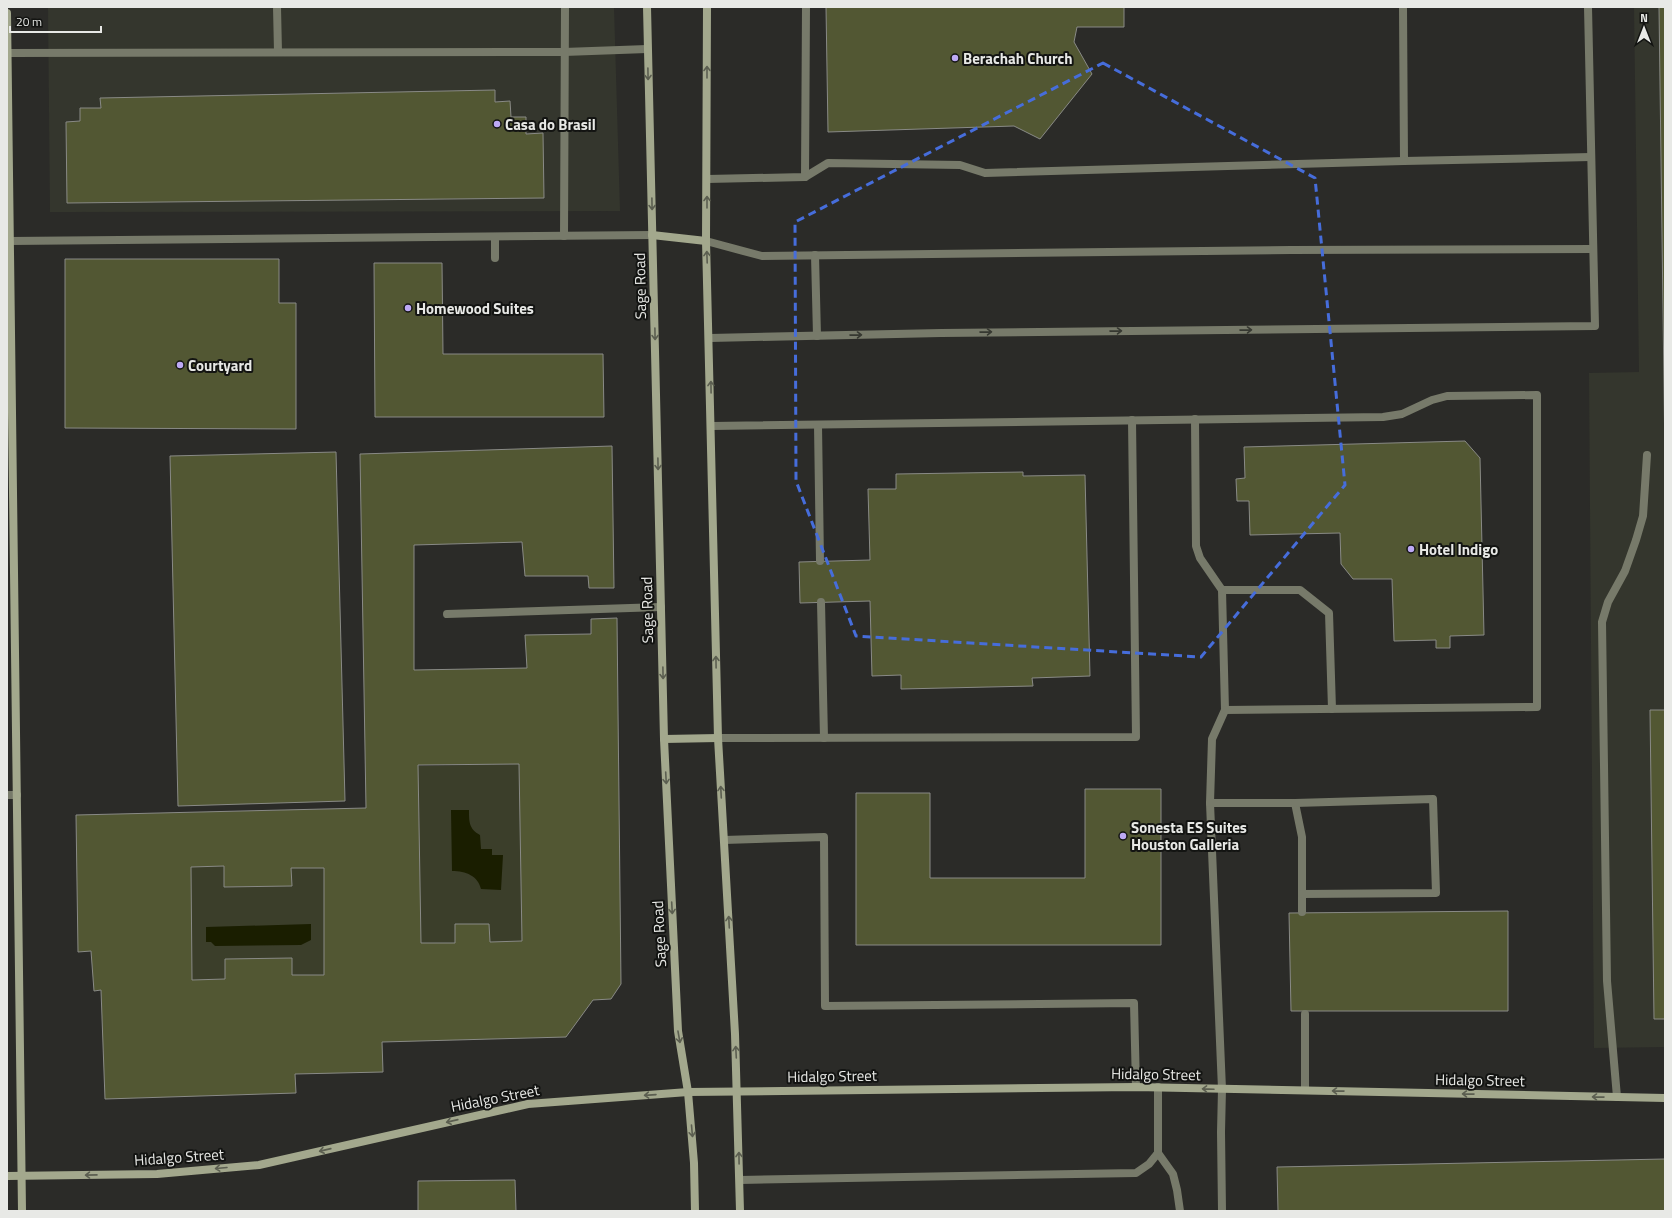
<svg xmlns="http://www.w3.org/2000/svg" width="1672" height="1218" viewBox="0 0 1672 1218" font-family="'Titillium Web',sans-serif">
	<rect width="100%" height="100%" fill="#2b2b28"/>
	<g fill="#34362d">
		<polygon points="48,7 614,7 620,211 50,212"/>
		<polygon points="1634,7 1665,7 1665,1047 1594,1048 1589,373 1639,372"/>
	</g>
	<g fill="#3b3e2a">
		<polygon points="519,764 522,941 490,942 489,924 455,924 455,943 421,943 418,766"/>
		<polygon points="224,866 224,887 291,886 291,868 324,868 324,975 292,975 291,958 225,959 225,979 192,980 191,867"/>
	</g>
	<g fill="#1a1e00">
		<path d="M451 810H469C469 822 469 829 480 835L481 849H492V855H503L501 890 481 889C478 876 466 871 452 871Z"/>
		<polygon points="311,924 311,940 301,945 215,946 211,942 206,942 206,927"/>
	</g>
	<g fill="#525733" stroke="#898a86" fill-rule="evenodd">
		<polygon points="826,7 1124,7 1124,27 1077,27 1074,42 1092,74 1040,139 1014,126 828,132"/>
		<polygon points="1659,7 1665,7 1665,462"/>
		<polygon points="495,90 495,102 510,101 511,117 526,117 526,134 543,133 544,198 67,203 66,122 80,121 80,108 101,108 100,98"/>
		<polygon points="65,259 279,259 279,303 296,303 296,429 65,428"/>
		<polygon points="374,263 442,263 443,354 603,354 604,417 375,417"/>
		<polygon points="1465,441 1480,458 1484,635 1450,636 1450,648 1436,648 1436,640 1394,641 1392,579 1353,579 1341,564 1340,533 1250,535 1249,501 1237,501 1236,479 1245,478 1244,447"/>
		<path d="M612 446 614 588H589L588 576H525L522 542 414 545V670L527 668 525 635 591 634V619L617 618 621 984 611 999 593 1000 566 1037 382 1042 383 1072 295 1074 296 1093 105 1099 101 990 94 991 91 951 78 952 76 815 366 808 360 454ZM519 764 522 941 490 942 489 924H455V943H421L418 765ZM224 866V887L292 886 291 868H324V975H292V958L225 959V979L192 980 191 867Z"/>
		<polygon points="336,452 345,801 178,806 170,456"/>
		<polygon points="1023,472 1023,476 1085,475 1090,676 1032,678 1033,686 901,689 901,675 872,676 870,601 800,603 799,562 870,560 868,489 896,489 896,474"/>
		<polygon points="1650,710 1665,710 1665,1019 1654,1019"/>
		<polygon points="1085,789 1161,789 1161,945 856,945 856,793 930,793 930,878 1085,878"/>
		<polygon points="1508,911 1508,1011 1291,1011 1289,913"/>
		<polygon points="1665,1159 1665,1211 1278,1211 1277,1167"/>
		<polygon points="515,1180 516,1211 418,1211 418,1181"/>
	</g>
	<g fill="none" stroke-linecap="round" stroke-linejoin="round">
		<g stroke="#777a6a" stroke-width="8">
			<polyline points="277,7 278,52"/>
			<polyline points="1403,7 1404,161 1591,157"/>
			<polyline points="7,53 564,52 647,49"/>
			<polyline points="805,177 806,7"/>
			<polyline points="707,179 805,177 828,163 960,165 985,173 1404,161"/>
			<polyline points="564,236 565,7"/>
			<polyline points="495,237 495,258"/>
			<polyline points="10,241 652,235"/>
			<polyline points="706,241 762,256 1291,250 1593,249"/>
			<polyline points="815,255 817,336"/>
			<polyline points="710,338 941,333 1595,326 1588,7"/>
			<polyline points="1195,419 1196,546 1200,558 1222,590 1225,710 1212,739 1210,803 1222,1089 1221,1132 1222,1211"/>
			<polyline points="818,425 820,561"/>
			<polyline points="712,426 1383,417 1402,414 1432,400 1447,396 1537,395 1537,707 1225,710"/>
			<polyline points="1222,590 1300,590 1329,613 1332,709"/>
			<polyline points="821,602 824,738"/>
			<polyline points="447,614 661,607"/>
			<polyline points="718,738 1136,737 1132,420"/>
			<polyline points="1210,803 1295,803 1302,837 1302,912"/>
			<polyline points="1295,803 1433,799 1436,893 1302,894"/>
			<polyline points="724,840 824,837 825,1006 1134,1003 1136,1087"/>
			<polyline points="1305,1014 1305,1090"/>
			<polyline points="1617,1097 1607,981 1602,622 1608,602 1625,571 1636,540 1643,516 1647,455"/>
			<polyline points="1158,1153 1173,1174 1177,1190 1180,1211"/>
			<polyline points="740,1180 1136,1173 1149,1164 1158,1153 1158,1087"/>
		</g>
		<polyline stroke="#777a6a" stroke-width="8" points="7,795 17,795"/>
		<g stroke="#a3a88d" stroke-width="8">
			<polyline points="647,7 664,739 678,1031 688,1092 694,1163 695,1211"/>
			<polyline points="707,7 706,241 718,738 735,1034 740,1211"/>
			<polyline points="7,13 22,1211"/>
			<polyline points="652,235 706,241"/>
			<polyline points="664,739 718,738"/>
			<polyline points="7,1176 157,1174 259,1165 528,1104 688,1092 1136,1087 1665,1098"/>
		</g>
	</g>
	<defs><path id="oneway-shaft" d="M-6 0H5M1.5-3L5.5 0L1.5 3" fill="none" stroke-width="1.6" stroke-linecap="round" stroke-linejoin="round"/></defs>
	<g stroke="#5b5e50">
		<use href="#oneway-shaft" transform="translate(707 72) rotate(-90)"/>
		<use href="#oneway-shaft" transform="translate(648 74) rotate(89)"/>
		<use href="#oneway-shaft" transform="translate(707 202) rotate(-90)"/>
		<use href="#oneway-shaft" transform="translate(652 204) rotate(89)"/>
		<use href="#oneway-shaft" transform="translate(707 257) rotate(-92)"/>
		<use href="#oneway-shaft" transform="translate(655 334) rotate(89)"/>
		<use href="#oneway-shaft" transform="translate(711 387) rotate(-91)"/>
		<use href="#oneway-shaft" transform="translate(658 464) rotate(89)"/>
		<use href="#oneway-shaft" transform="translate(716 662) rotate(-91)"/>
		<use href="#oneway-shaft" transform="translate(663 673) rotate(89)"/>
		<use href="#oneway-shaft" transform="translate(666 778) rotate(87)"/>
		<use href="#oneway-shaft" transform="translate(721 792) rotate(-93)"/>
		<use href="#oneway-shaft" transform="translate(672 908) rotate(87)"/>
		<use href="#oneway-shaft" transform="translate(729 922) rotate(-93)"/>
		<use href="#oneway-shaft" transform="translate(679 1037) rotate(80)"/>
		<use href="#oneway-shaft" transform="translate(736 1052) rotate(-93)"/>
		<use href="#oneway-shaft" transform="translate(1208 1089) rotate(-178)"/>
		<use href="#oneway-shaft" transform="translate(1338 1091) rotate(-179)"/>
		<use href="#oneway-shaft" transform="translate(1468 1094) rotate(-179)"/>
		<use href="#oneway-shaft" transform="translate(650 1095) rotate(176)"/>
		<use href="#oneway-shaft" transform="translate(1598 1097) rotate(-179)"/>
		<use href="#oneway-shaft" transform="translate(452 1121) rotate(167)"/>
		<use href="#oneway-shaft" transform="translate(692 1131) rotate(85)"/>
		<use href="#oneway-shaft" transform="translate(325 1150) rotate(167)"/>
		<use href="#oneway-shaft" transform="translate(739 1158) rotate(-91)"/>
		<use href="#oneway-shaft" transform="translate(221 1168) rotate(175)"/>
		<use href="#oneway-shaft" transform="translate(91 1175) rotate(179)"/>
	</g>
	<g stroke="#363831">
		<use href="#oneway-shaft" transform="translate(1246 330) rotate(-1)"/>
		<use href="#oneway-shaft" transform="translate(1116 331) rotate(-1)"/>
		<use href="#oneway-shaft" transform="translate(986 332) rotate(-1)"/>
		<use href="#oneway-shaft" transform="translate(856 335) rotate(-1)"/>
	</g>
	<path fill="none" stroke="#466ddb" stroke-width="3" stroke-dasharray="8 5" stroke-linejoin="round" d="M1103 63 1315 178 1345 485 1201 657 856 636 796 481 795 222Z"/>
	<g fill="#bda9f5" stroke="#131412" stroke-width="1.5">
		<circle cx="955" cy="58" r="4"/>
		<circle cx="497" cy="124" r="4"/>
		<circle cx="408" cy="308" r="4"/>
		<circle cx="180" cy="365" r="4"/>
		<circle cx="1411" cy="549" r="4"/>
		<circle cx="1123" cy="836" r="4"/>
	</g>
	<g text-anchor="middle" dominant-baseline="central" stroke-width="4" stroke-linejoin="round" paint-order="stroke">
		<g font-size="15" font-weight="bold" fill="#e8e9e6" stroke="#131412" text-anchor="start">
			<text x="963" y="58">Berachah Church</text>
			<text x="505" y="124">Casa do Brasil</text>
			<text x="416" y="308">Homewood Suites</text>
			<text x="188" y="365">Courtyard</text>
			<text x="1419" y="549">Hotel Indigo</text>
			<text x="1131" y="827">Sonesta ES Suites<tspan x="1131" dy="17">Houston Galleria</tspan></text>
		</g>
		<g font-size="15" fill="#e8e9e6" stroke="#131412">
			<text transform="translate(640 286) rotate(-91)">Sage Road</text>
			<text transform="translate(647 610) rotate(-91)">Sage Road</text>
			<text transform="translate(659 934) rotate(-93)">Sage Road</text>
			<text transform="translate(1156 1074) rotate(1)">Hidalgo Street</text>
			<text transform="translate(832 1076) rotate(-1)">Hidalgo Street</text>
			<text transform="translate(1480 1080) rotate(1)">Hidalgo Street</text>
			<text transform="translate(495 1098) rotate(-11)">Hidalgo Street</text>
			<text transform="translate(179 1157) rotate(-4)">Hidalgo Street</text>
		</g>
	</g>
	<rect width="1672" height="1218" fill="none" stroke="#e8e9e6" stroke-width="16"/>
	<g transform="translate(1644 28)" stroke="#131412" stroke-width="3" paint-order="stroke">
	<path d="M0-3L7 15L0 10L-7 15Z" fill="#e8e9e6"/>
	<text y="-6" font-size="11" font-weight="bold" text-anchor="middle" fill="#e8e9e6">N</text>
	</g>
	<path d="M10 26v6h91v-6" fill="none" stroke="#e8e9e6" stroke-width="2"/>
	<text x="16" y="26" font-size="12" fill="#e8e9e6" stroke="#131412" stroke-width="3" paint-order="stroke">20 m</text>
</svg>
